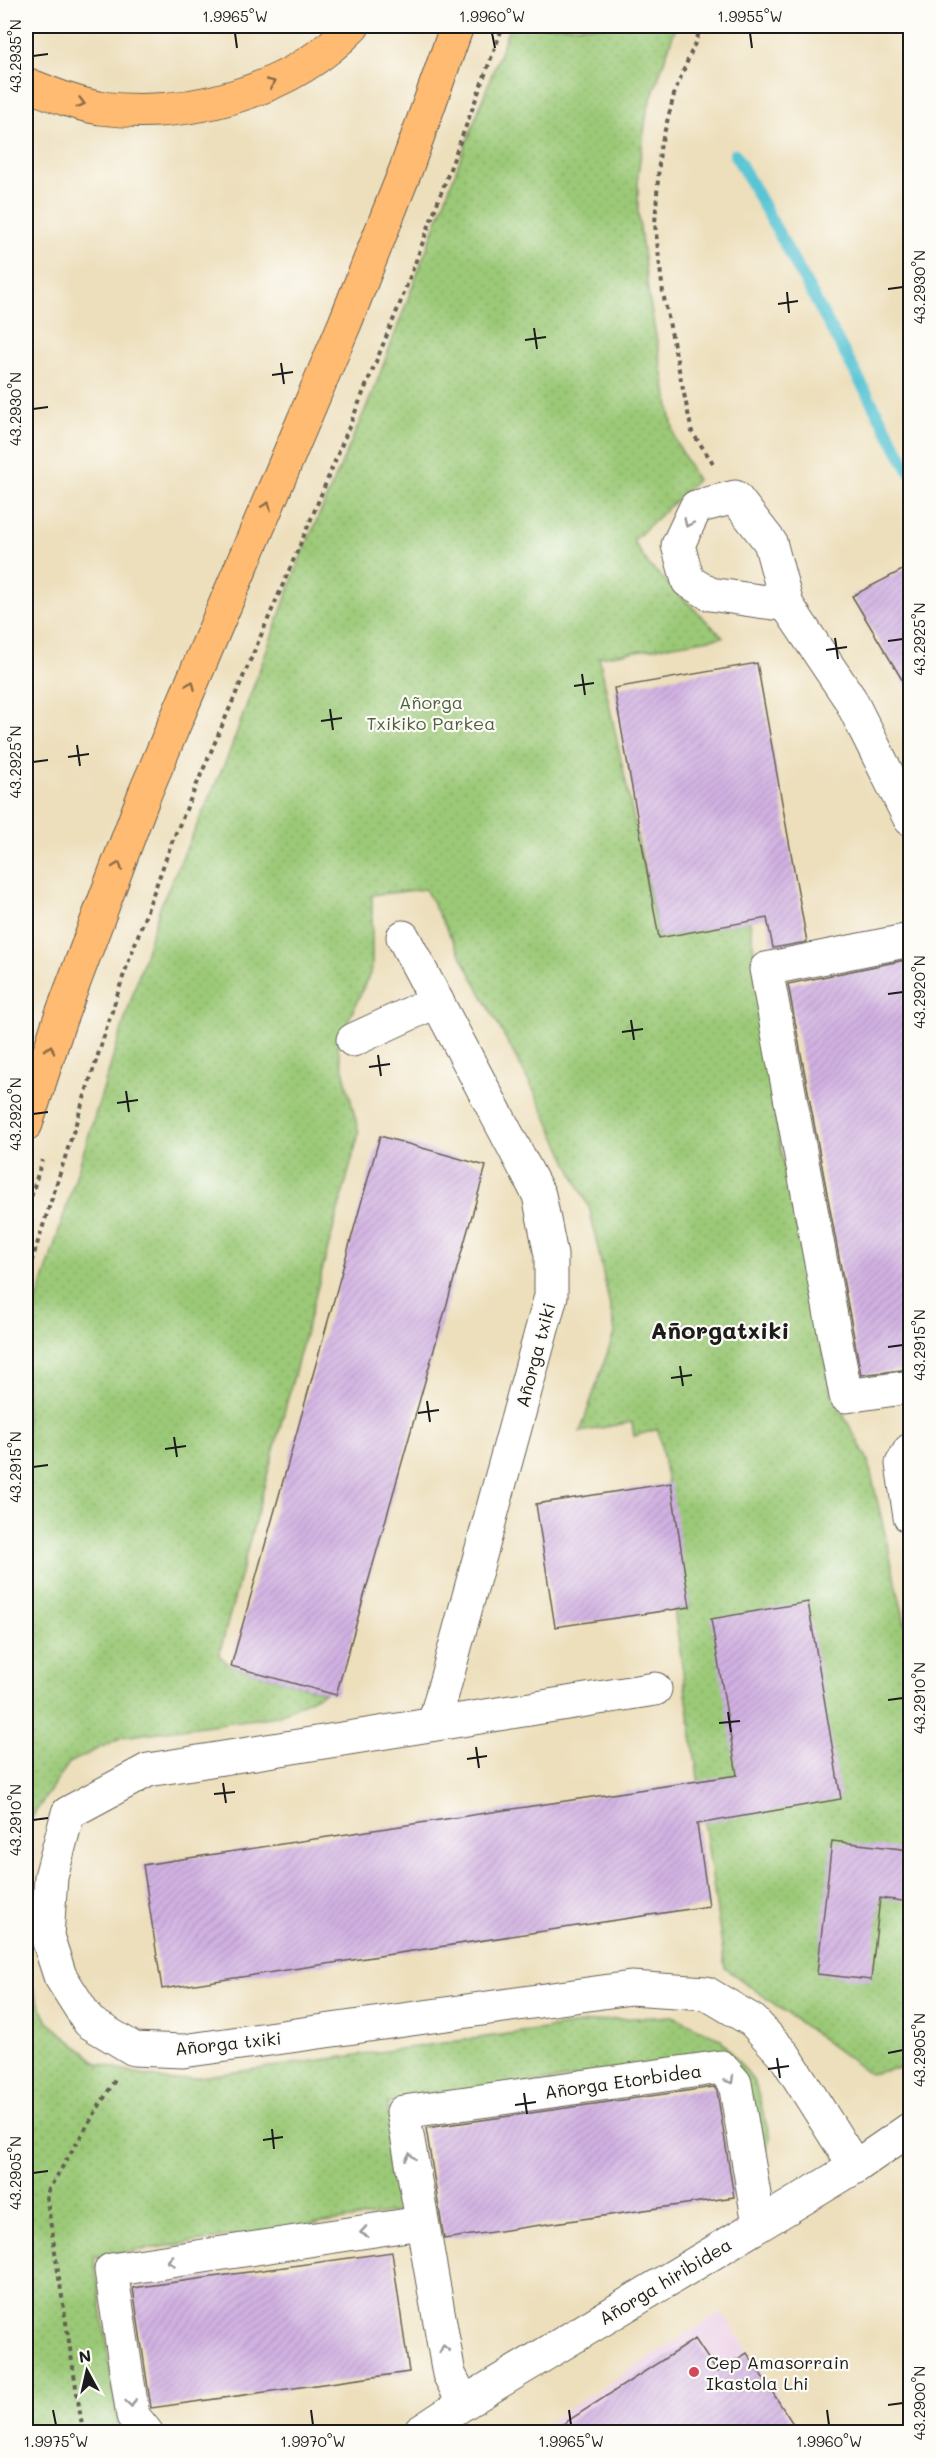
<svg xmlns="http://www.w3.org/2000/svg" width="936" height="2458" viewBox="0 0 936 2458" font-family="Mali,sans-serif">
	<defs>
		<pattern id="green-dots" width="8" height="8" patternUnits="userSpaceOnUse" patternTransform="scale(1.5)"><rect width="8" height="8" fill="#9bc977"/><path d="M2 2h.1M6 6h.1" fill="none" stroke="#85ac66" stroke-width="1.8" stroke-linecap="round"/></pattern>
		<pattern id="building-hatch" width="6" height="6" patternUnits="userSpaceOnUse" patternTransform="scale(1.5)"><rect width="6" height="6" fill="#d1b1e2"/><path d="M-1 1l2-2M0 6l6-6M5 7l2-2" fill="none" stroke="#b398c1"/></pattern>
	</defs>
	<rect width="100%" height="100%" fill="#fdfcf7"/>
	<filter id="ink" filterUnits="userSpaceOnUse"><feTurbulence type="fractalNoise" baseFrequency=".0167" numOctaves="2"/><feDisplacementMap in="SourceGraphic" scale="12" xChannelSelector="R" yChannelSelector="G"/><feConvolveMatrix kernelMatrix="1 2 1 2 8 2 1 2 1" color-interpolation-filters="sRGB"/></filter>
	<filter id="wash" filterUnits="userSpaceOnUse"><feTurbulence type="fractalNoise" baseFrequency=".008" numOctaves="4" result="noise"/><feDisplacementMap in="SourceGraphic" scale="24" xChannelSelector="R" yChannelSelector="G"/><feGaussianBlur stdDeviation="1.35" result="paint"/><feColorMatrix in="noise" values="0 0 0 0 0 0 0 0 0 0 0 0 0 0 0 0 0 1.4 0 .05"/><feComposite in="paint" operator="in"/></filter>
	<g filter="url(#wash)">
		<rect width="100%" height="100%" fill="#eddfbc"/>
		<polygon fill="#edd0e8" points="722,2312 801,2432 532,2432"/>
		<g fill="url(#green-dots)" stroke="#5c724a" stroke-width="1.5">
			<polygon points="510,26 676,26 647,111 638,174 638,212 649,298 675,439 697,480 633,541 649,565 723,637 599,657 659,937 750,921 780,1148 832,1394 868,1460 910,1644 910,2066 870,2074 725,1968 674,1609 690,1607 658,1429 634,1436 632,1422 580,1432 615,1331 590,1210 536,1095 425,889 372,895 372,969 337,1045 359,1133 219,1655 231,1666 325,1692 277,1716 122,1737 69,1763 32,1817 26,1845 26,1336 160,907 228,756 300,559 375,387"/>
			<polygon points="26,1975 48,2022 99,2064 170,2081 616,2019 673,2016 721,2039 755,2083 770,2138 760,2167 721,2057 387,2104 404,2211 94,2257 118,2424 125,2432 26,2432"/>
		</g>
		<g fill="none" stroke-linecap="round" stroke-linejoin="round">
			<polyline stroke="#59c4d4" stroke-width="12" points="735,154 910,472"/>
		</g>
		<g id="blocks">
			<g fill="url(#building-hatch)">
				<polygon points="910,566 910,693 852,596"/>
				<polygon points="757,663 807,942 773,948 767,918 659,938 614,688"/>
				<polygon points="910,959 910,1369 861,1375 788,984"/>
				<polygon points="380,1136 486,1166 336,1695 231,1666"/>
				<polygon points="671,1483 690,1607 555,1627 536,1504"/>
				<polygon points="808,1602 841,1799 697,1824 709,1906 162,1989 143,1865 737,1775 711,1619"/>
				<polygon points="832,1841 910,1850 910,1902 880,1898 871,1980 817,1974"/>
				<polygon points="714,2087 717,2091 734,2197 444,2239 426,2128"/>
				<polygon points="392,2252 409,2372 151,2408 133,2288"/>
				<polygon points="695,2339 717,2372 747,2353 799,2433 549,2433"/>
			</g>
		</g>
	</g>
	<g filter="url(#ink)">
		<use href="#blocks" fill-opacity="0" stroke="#656054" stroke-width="1.5"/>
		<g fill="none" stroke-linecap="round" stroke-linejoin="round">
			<defs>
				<g id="minor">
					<polyline points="787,605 710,594 688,581 678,545 696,507 735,497 770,542 787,605 850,699 910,819"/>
					<polyline points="403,937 539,1195 551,1255 551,1296 434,1724"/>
					<polyline points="910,940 766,969 846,1396 910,1387"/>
					<polyline points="353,1040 437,1001"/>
					<polyline points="910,1450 902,1464 910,1517"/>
					<polyline points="655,1689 148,1770 68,1813 51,1877 47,1936 60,1976 89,2022 134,2049 183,2051 631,1988 706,1993 753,2021 785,2056 855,2167"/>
					<polyline points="464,2403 449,2374 403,2112 721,2067 735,2083 759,2224"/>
					<polyline points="146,2432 133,2416 111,2270 421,2223"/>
					<polyline points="420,2432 464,2403 855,2167 910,2129"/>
				</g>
				<polyline id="major" points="26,1124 59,1022 145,793 345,323 406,169 457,26"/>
				<path id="highway" d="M26 84C49 93 74 104 100 108 190 119 290 92 353 26"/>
			</defs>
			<use href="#minor" stroke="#656054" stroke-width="35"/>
			<use href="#major" stroke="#656054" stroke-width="35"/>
			<use href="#highway" stroke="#656054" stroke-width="35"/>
			<g stroke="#656054" stroke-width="4" stroke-dasharray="4.5 4.5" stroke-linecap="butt">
				<polyline points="702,26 675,91 660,149 655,224 663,293 692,432 713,463"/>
				<polyline points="26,1214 42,1160"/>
				<polyline points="26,1279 123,977 172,842 309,524 401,301 503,26"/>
				<polyline points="83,2432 46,2194 115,2080"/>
			</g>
			<use href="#minor" stroke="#fff" stroke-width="33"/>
			<use href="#major" stroke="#ffbb71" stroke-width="33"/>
			<use href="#highway" stroke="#ffbb71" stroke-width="33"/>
		</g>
		<defs><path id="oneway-chevron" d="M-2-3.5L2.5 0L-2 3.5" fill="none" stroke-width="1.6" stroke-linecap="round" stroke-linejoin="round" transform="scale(1.5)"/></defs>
		<g stroke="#8e6c46">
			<use href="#oneway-chevron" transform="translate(271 83) rotate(-23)"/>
			<use href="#oneway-chevron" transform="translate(81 103) rotate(15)"/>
			<use href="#oneway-chevron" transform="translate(267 506) rotate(-67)"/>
			<use href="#oneway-chevron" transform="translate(191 685) rotate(-67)"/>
			<use href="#oneway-chevron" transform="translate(118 866) rotate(-70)"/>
			<use href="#oneway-chevron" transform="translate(50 1049) rotate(-72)"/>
		</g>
		<g stroke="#999">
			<use href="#oneway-chevron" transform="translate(688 523) rotate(115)"/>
			<use href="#oneway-chevron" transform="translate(730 2080) rotate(59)"/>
			<use href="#oneway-chevron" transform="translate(410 2157) rotate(-100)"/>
			<use href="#oneway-chevron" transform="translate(364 2232) rotate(171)"/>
			<use href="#oneway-chevron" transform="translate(171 2261) rotate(171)"/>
			<use href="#oneway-chevron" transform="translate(444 2349) rotate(-101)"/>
			<use href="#oneway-chevron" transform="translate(131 2403) rotate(82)"/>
		</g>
	</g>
	<path fill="none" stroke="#1c1c1c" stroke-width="2" d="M235 33 237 48M492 33 495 48M750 33 752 48M33 56 48 54M888 289 903 287M787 292 789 313M778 304 798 301M534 328 537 349M525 340 546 337M281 363 284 384M272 375 293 372M33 409 48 407M835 638 838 659M888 641 903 639M826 650 847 647M582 674 585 695M574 686 594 683M330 709 333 730M321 721 342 718M77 745 80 766M68 757 89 754M33 762 48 760M888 994 903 992M631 1020 634 1040M622 1032 643 1029M378 1055 381 1076M369 1067 390 1064M126 1091 129 1112M117 1103 138 1100M33 1114 48 1112M888 1347 903 1345M680 1366 683 1386M671 1378 692 1375M427 1401 430 1422M418 1413 439 1410M174 1437 177 1457M165 1449 186 1446M33 1467 48 1465M888 1700 903 1698M728 1712 731 1732M719 1723 740 1721M476 1747 479 1768M467 1759 487 1756M223 1783 226 1803M214 1794 235 1792M33 1820 48 1818M888 2053 903 2050M777 2058 780 2078M768 2069 789 2066M524 2093 527 2114M515 2105 536 2102M272 2129 274 2149M263 2140 283 2137M33 2173 48 2171M888 2405 903 2403M53 2410 56 2425M311 2410 313 2425M569 2410 571 2425M827 2410 829 2425"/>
	<circle fill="#d1495b" stroke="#fdfcf7" stroke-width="2" cx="694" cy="2372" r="6"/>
	<g text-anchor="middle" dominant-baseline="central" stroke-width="4.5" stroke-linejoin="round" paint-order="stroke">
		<g font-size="18" fill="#4f6140" stroke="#fdfcf7">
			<text x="431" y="702">Añorga<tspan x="431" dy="21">Txikiko Parkea</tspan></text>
		</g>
		<g font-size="18" fill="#1c1c1c" stroke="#fdfcf7">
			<text transform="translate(535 1355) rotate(-75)">Añorga txiki</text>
			<text transform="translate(228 2043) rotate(-6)">Añorga txiki</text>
			<text transform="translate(623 2081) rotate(-8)">Añorga Etorbidea</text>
			<text transform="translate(665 2281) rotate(-31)">Añorga hiribidea</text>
		</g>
		<g font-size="18" fill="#1c1c1c" stroke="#fdfcf7" text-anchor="start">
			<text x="706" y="2362">Cep Amasorrain<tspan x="706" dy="21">Ikastola Lhi</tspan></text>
		</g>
		<g font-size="24" font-weight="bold" fill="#1c1c1c" stroke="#fdfcf7">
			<text x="720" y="1329">Añorgatxiki</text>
		</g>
	</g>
	<rect width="936" height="2458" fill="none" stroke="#fdfcf7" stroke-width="66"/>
	<g transform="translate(87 2371) rotate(352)" stroke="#fdfcf7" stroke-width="4.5" paint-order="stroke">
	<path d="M0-4.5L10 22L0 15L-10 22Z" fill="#1c1c1c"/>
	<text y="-9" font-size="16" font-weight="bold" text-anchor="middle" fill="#1c1c1c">N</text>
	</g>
	<rect x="33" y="33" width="870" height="2392" fill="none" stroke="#1c1c1c" stroke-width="2"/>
	<g font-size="15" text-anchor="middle" fill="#1c1c1c">
		<text x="235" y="22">1.9965°W</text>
		<text x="492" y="22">1.9960°W</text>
		<text x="750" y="22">1.9955°W</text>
		<text transform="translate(16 56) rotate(-90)" y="5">43.2935°N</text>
		<text transform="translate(920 287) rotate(-90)" y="5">43.2930°N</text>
		<text transform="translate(16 409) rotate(-90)" y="5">43.2930°N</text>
		<text transform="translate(920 639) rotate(-90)" y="5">43.2925°N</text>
		<text transform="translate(16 762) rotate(-90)" y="5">43.2925°N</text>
		<text transform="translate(920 992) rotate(-90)" y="5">43.2920°N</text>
		<text transform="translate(16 1114) rotate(-90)" y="5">43.2920°N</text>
		<text transform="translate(920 1345) rotate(-90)" y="5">43.2915°N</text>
		<text transform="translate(16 1467) rotate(-90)" y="5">43.2915°N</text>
		<text transform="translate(920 1698) rotate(-90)" y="5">43.2910°N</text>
		<text transform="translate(16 1820) rotate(-90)" y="5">43.2910°N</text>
		<text transform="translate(920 2050) rotate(-90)" y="5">43.2905°N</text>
		<text transform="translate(16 2173) rotate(-90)" y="5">43.2905°N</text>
		<text transform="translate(920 2403) rotate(-90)" y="5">43.2900°N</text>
		<text x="56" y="2447">1.9975°W</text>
		<text x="313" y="2447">1.9970°W</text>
		<text x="571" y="2447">1.9965°W</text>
		<text x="829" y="2447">1.9960°W</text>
	</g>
</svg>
